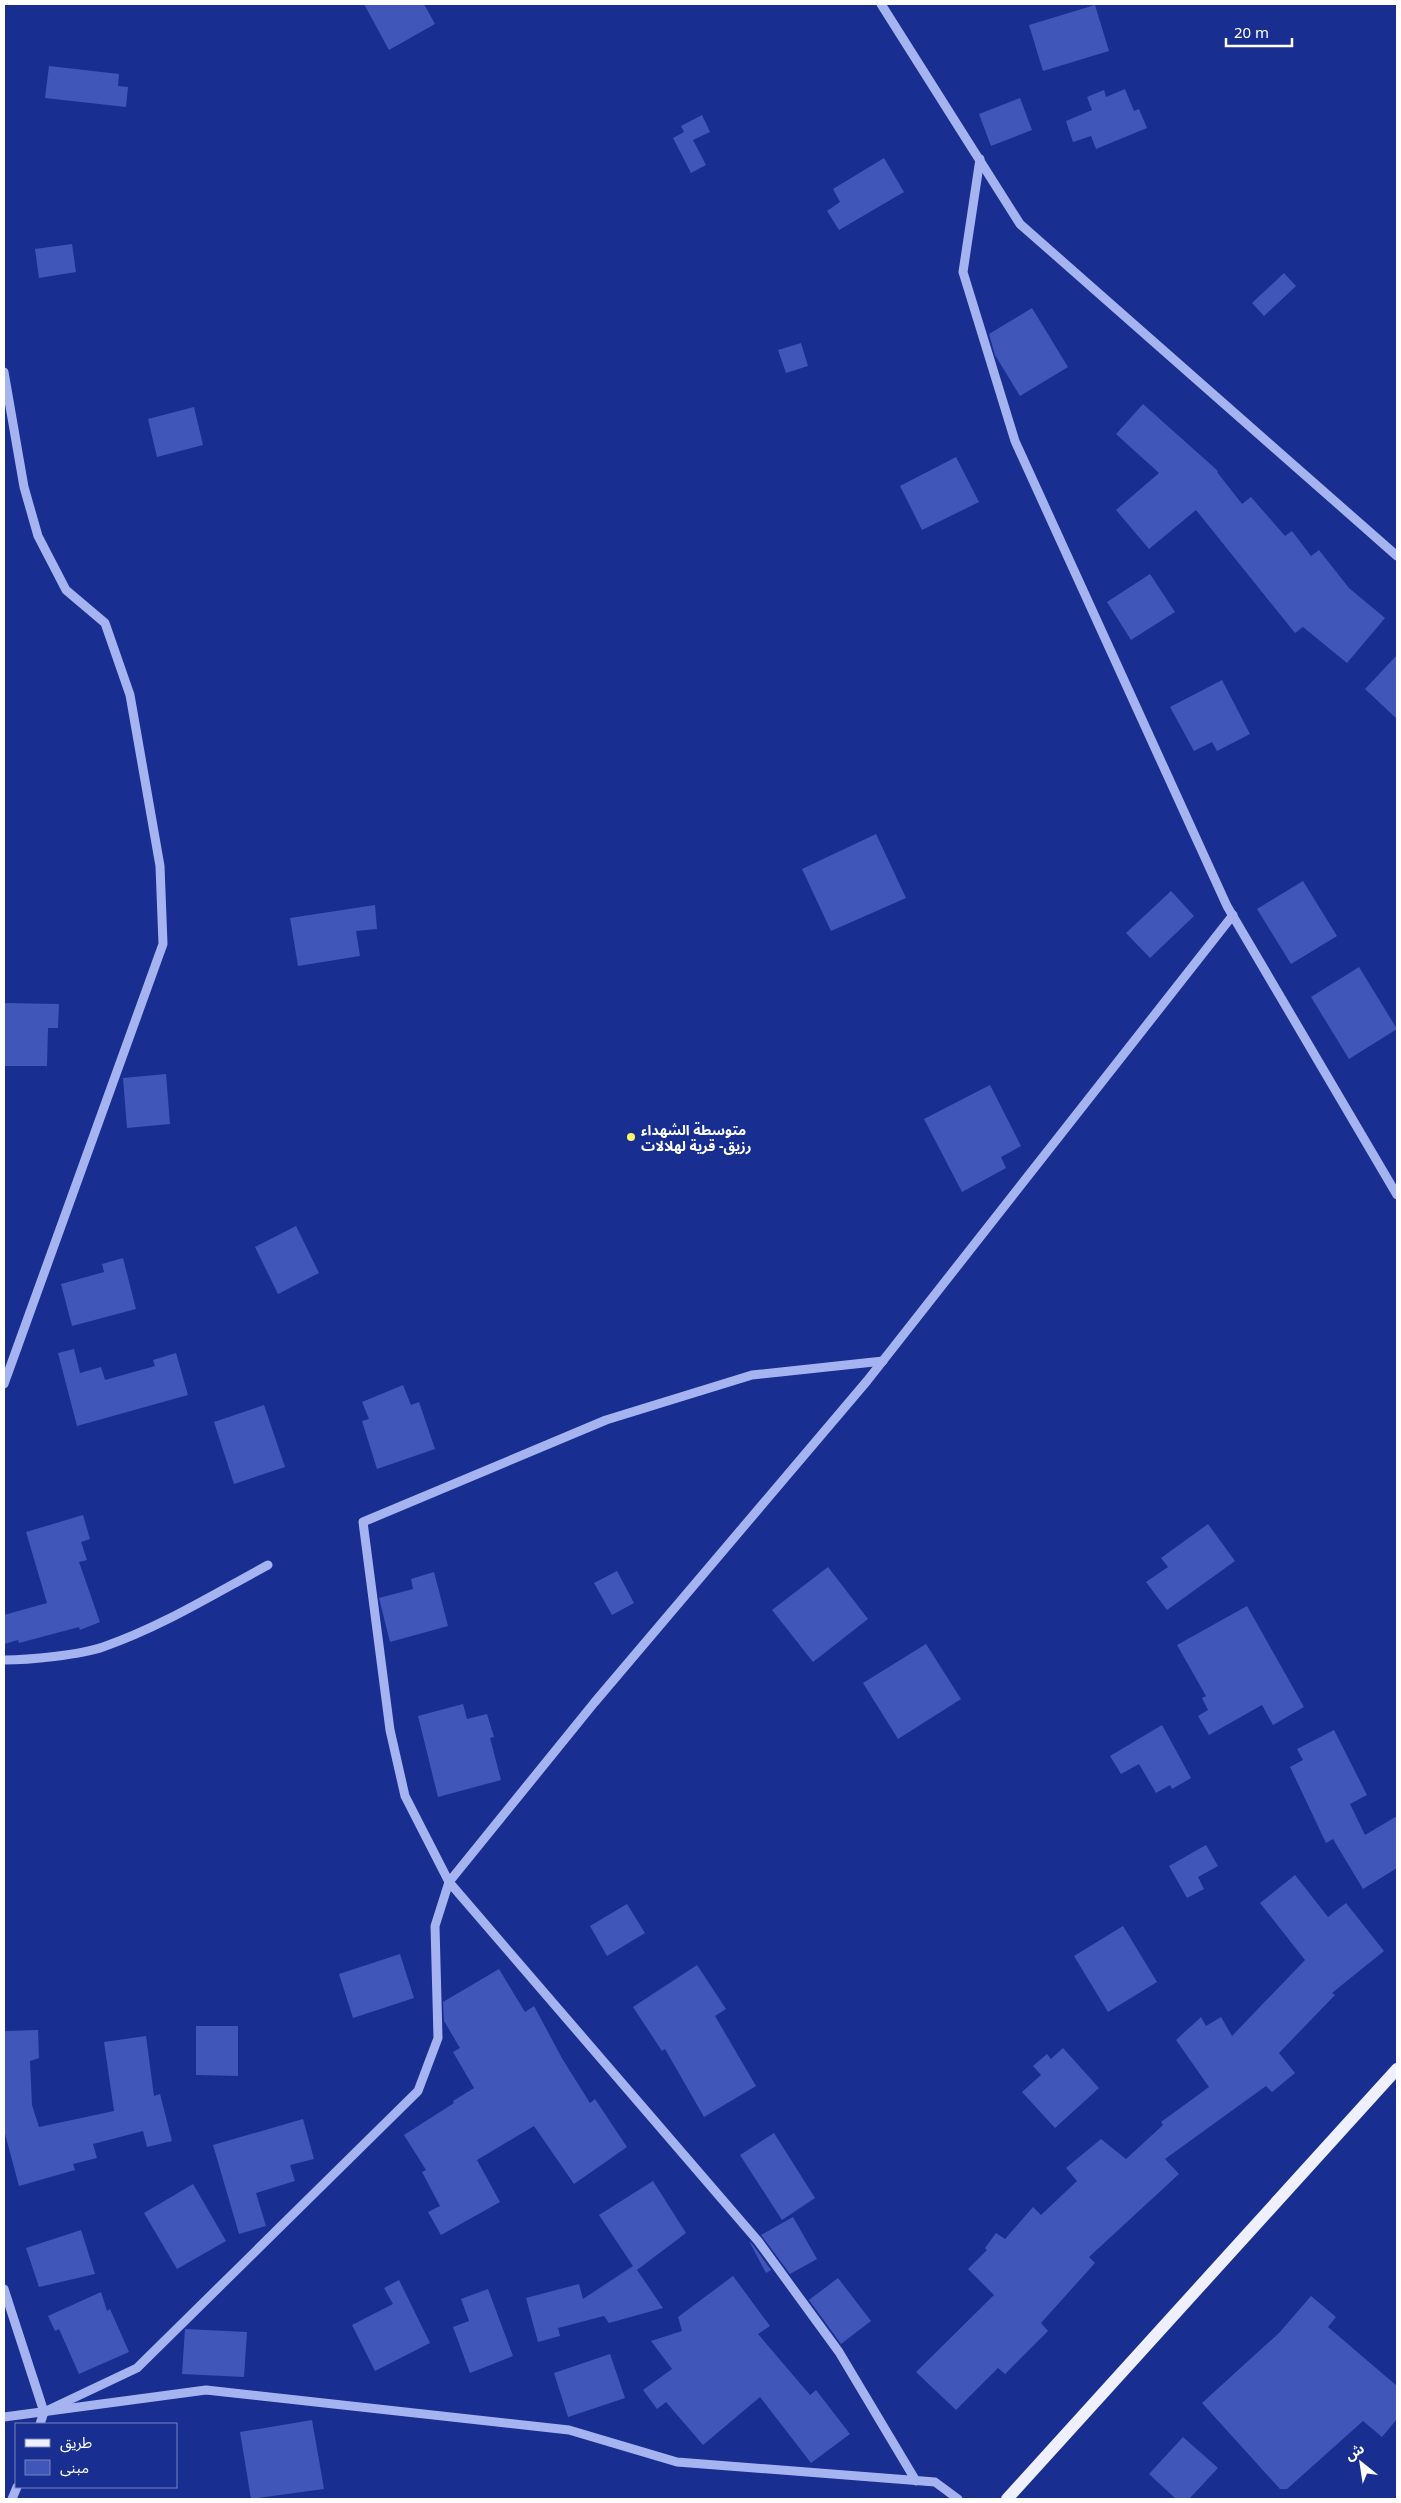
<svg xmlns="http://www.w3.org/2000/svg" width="1401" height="2503" viewBox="0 0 1401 2503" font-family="'Noto Sans','Noto Sans Arabic',sans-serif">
	<rect width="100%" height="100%" fill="#182e90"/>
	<g fill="#4057b9">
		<polygon points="364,4 424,4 435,24 389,50"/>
		<polygon points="1095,5 1109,51 1043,71 1029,25"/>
		<polygon points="49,66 119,74 118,86 128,87 126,107 45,98"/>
		<polygon points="1125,89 1134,111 1139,109 1147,128 1096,149 1091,136 1073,142 1066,121 1092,110 1087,97 1104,90 1106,97"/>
		<polygon points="1020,98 1032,130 991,146 979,114"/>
		<polygon points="702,115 710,132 693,140 706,165 691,173 673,138 684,132 681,126"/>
		<polygon points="884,158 904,192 839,230 827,211 840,202 833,189"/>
		<polygon points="72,244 76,272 39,278 35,249"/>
		<polygon points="1284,273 1296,286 1264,316 1252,303"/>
		<polygon points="1032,308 1068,367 1020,396 995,355 989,334"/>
		<polygon points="801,343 808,366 786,373 778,350"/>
		<polygon points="1143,404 1218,471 1217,472 1242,504 1251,497 1285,536 1292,531 1311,556 1319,550 1349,588 1385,618 1347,663 1303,627 1295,633 1196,510 1149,549 1116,510 1159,473 1116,434"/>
		<polygon points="194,407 203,445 157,457 148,419"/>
		<polygon points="956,457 979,502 922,530 900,486"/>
		<polygon points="1150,574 1175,612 1131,640 1107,602"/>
		<polygon points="1397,655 1397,719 1365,689"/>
		<polygon points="1222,680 1250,734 1217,751 1212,742 1194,751 1170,707"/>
		<polygon points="876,834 906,898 831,931 802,869"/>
		<polygon points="1303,881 1337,936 1291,964 1257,909"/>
		<polygon points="1171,891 1194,916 1150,958 1126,933"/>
		<polygon points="375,905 377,929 356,931 360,956 298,966 290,918"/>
		<polygon points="1359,967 1397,1029 1349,1059 1311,997"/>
		<polygon points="4,1003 59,1004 58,1028 48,1028 47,1066 4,1066"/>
		<polygon points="166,1074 170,1124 127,1128 123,1078"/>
		<polygon points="990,1085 1021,1146 1001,1157 1006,1168 962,1192 924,1119"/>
		<polygon points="296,1226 319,1273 278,1294 255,1247"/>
		<polygon points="123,1258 136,1309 72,1326 61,1284 104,1272 102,1264"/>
		<polygon points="74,1349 80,1373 101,1367 105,1380 155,1366 153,1360 176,1353 188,1395 77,1426 58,1353"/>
		<polygon points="403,1385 411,1405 419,1402 435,1449 377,1469 362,1421 369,1419 362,1402"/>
		<polygon points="264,1405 285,1467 234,1484 214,1422"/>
		<polygon points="83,1515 90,1539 81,1542 87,1560 79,1562 100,1622 80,1630 79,1627 19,1643 18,1640 4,1644 4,1615 47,1603 26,1532"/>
		<polygon points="1208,1524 1235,1561 1167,1610 1146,1582 1168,1567 1161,1558"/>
		<polygon points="828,1567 868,1619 813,1662 772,1610"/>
		<polygon points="617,1571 634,1603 612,1615 594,1583"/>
		<polygon points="434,1572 448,1626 390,1642 379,1598 413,1589 411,1579"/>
		<polygon points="1247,1606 1304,1707 1273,1725 1262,1705 1209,1735 1198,1716 1208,1710 1202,1698 1206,1696 1177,1645"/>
		<polygon points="926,1644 961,1699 898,1739 863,1683"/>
		<polygon points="463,1704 467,1719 487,1714 494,1737 490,1738 501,1780 438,1797 418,1716"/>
		<polygon points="1162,1725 1191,1778 1172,1789 1170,1785 1156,1793 1139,1764 1121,1774 1110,1756"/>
		<polygon points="1334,1730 1367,1795 1350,1804 1365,1835 1397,1816 1397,1868 1363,1889 1333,1839 1326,1843 1290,1767 1303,1760 1297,1749"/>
		<polygon points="1206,1845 1218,1866 1198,1877 1204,1889 1187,1898 1169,1866"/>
		<polygon points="1295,1875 1328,1917 1346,1903 1384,1951 1332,1993 1335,1995 1279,2053 1295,2073 1272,2092 1266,2086 1165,2159 1179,2174 1089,2257 1095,2263 1041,2323 1048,2331 1005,2374 998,2368 956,2410 916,2372 994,2295 968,2269 987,2250 985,2248 996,2233 1005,2239 1033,2207 1041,2215 1077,2181 1066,2168 1101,2139 1126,2159 1163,2125 1161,2122 1209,2087 1176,2040 1201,2017 1206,2026 1221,2017 1232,2036 1305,1960 1260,1903"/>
		<polygon points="627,1904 645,1933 607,1956 590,1926"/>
		<polygon points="1123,1926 1157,1982 1108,2012 1074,1956"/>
		<polygon points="400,1954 414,1998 353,2018 339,1974"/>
		<polygon points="697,1965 726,2009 715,2016 756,2086 704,2117 665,2049 662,2051 633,2007"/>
		<polygon points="499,1969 525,2012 534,2006 563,2060 590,2103 595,2099 627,2147 574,2184 534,2126 477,2160 500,2202 441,2235 428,2212 440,2206 422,2172 426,2170 404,2135 454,2103 453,2101 474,2088 453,2052 460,2048 444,2021 443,2002"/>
		<polygon points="196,2026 238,2026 238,2076 196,2075"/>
		<polygon points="38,2030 39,2058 30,2061 32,2105 39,2127 114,2111 104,2042 146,2036 154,2096 160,2094 172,2141 147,2147 143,2131 93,2144 97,2158 73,2164 75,2170 19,2186 4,2130 4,2031"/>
		<polygon points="1063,2048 1099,2088 1055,2128 1022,2092 1041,2075 1033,2066 1047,2054 1051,2059"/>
		<polygon points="303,2119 314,2159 290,2165 295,2181 256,2193 266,2226 239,2234 213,2145"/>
		<polygon points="774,2133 815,2198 782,2220 740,2155"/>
		<polygon points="653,2181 686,2233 637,2270 663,2308 609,2323 604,2316 558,2328 560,2336 538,2342 526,2298 579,2284 583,2299 633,2266 599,2215"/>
		<polygon points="193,2184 226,2241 177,2269 144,2213"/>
		<polygon points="793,2217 817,2259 790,2274 761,2235"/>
		<polygon points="81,2230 95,2274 39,2287 26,2248"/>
		<polygon points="749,2241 753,2245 771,2270 766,2273"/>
		<polygon points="733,2276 770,2326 758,2334 810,2395 816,2390 850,2434 811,2463 760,2397 703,2445 666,2402 657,2409 643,2390 672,2369 651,2341 682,2331 678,2317"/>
		<polygon points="838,2278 871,2321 841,2344 809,2300"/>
		<polygon points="399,2280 430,2343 375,2371 352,2325 393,2304 384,2288"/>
		<polygon points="488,2289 513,2356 470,2373 453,2327 469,2321 461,2299"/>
		<polygon points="101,2292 107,2311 110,2309 129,2352 79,2374 59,2329 55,2331 48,2316"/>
		<polygon points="1311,2296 1336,2317 1328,2327 1397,2386 1397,2419 1382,2437 1363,2421 1287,2489 1280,2489 1202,2403 1279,2333"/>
		<polygon points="185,2329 247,2332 244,2377 182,2374"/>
		<polygon points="610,2354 625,2398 568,2417 554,2373"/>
		<polygon points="312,2420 324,2489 251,2499 240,2432"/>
		<polygon points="1183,2437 1218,2468 1189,2499 1176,2499 1149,2474"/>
	</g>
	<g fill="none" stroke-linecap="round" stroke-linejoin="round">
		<g stroke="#a5b4f0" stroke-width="9">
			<polyline points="881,4 1020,224 1397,556"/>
			<polyline points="980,159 963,272 1015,441 1227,906 1397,1195"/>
			<polyline points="4,372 24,487 38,536 66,590 105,623 130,695 160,866 163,944 4,1384"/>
			<polyline points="883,1361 752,1375 606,1420 363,1522 390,1730 405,1796 449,1882 758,2241 839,2352 916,2481"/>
			<path d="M4 1660C29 1660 80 1655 103 1647 161 1627 214 1594 268 1565"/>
			<polyline points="4,2289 44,2412 40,2424"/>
			<polyline points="44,2412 137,2368 418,2091 438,2038 435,1926 449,1882 594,1703 867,1381 1233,915"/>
			<polyline points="4,2417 206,2390 569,2430 677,2462 935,2482 958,2499"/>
			<polyline points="12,2499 17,2487"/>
		</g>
		<polyline stroke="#eef0ff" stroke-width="12" points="1007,2499 1397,2069"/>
	</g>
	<circle fill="#fffa64" stroke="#182e90" stroke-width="2" cx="631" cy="1137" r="5"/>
	<g text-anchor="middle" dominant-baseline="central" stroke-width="4" stroke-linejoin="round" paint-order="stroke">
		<g font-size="14" font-weight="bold" fill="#fff" stroke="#182e90" text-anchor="start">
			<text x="641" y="1129">متوسطة الشهداء<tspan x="641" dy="16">رزيق- قرية لهلالات</tspan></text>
		</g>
	</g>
	<rect width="1401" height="2503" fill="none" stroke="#ffffff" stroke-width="10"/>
	<rect x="15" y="2423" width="162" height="65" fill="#182e90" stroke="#7482bc"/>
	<rect x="25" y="2439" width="25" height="8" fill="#eef0ff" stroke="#7482bc"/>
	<text x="60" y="2448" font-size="15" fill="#ffffff">طريق</text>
	<rect x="25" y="2460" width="25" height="15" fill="#4057b9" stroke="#7482bc"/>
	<text x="60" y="2473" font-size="15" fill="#ffffff">مبنى</text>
	<g transform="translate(1361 2463) rotate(330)" stroke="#182e90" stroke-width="4" paint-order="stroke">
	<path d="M0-4L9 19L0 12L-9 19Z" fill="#ffffff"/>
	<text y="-8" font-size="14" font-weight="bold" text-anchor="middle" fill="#ffffff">ش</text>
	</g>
	<path d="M1226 38v8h66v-8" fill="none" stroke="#ffffff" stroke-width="2.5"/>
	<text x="1234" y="38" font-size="15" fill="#ffffff" stroke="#182e90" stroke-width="4" paint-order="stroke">20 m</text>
</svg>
